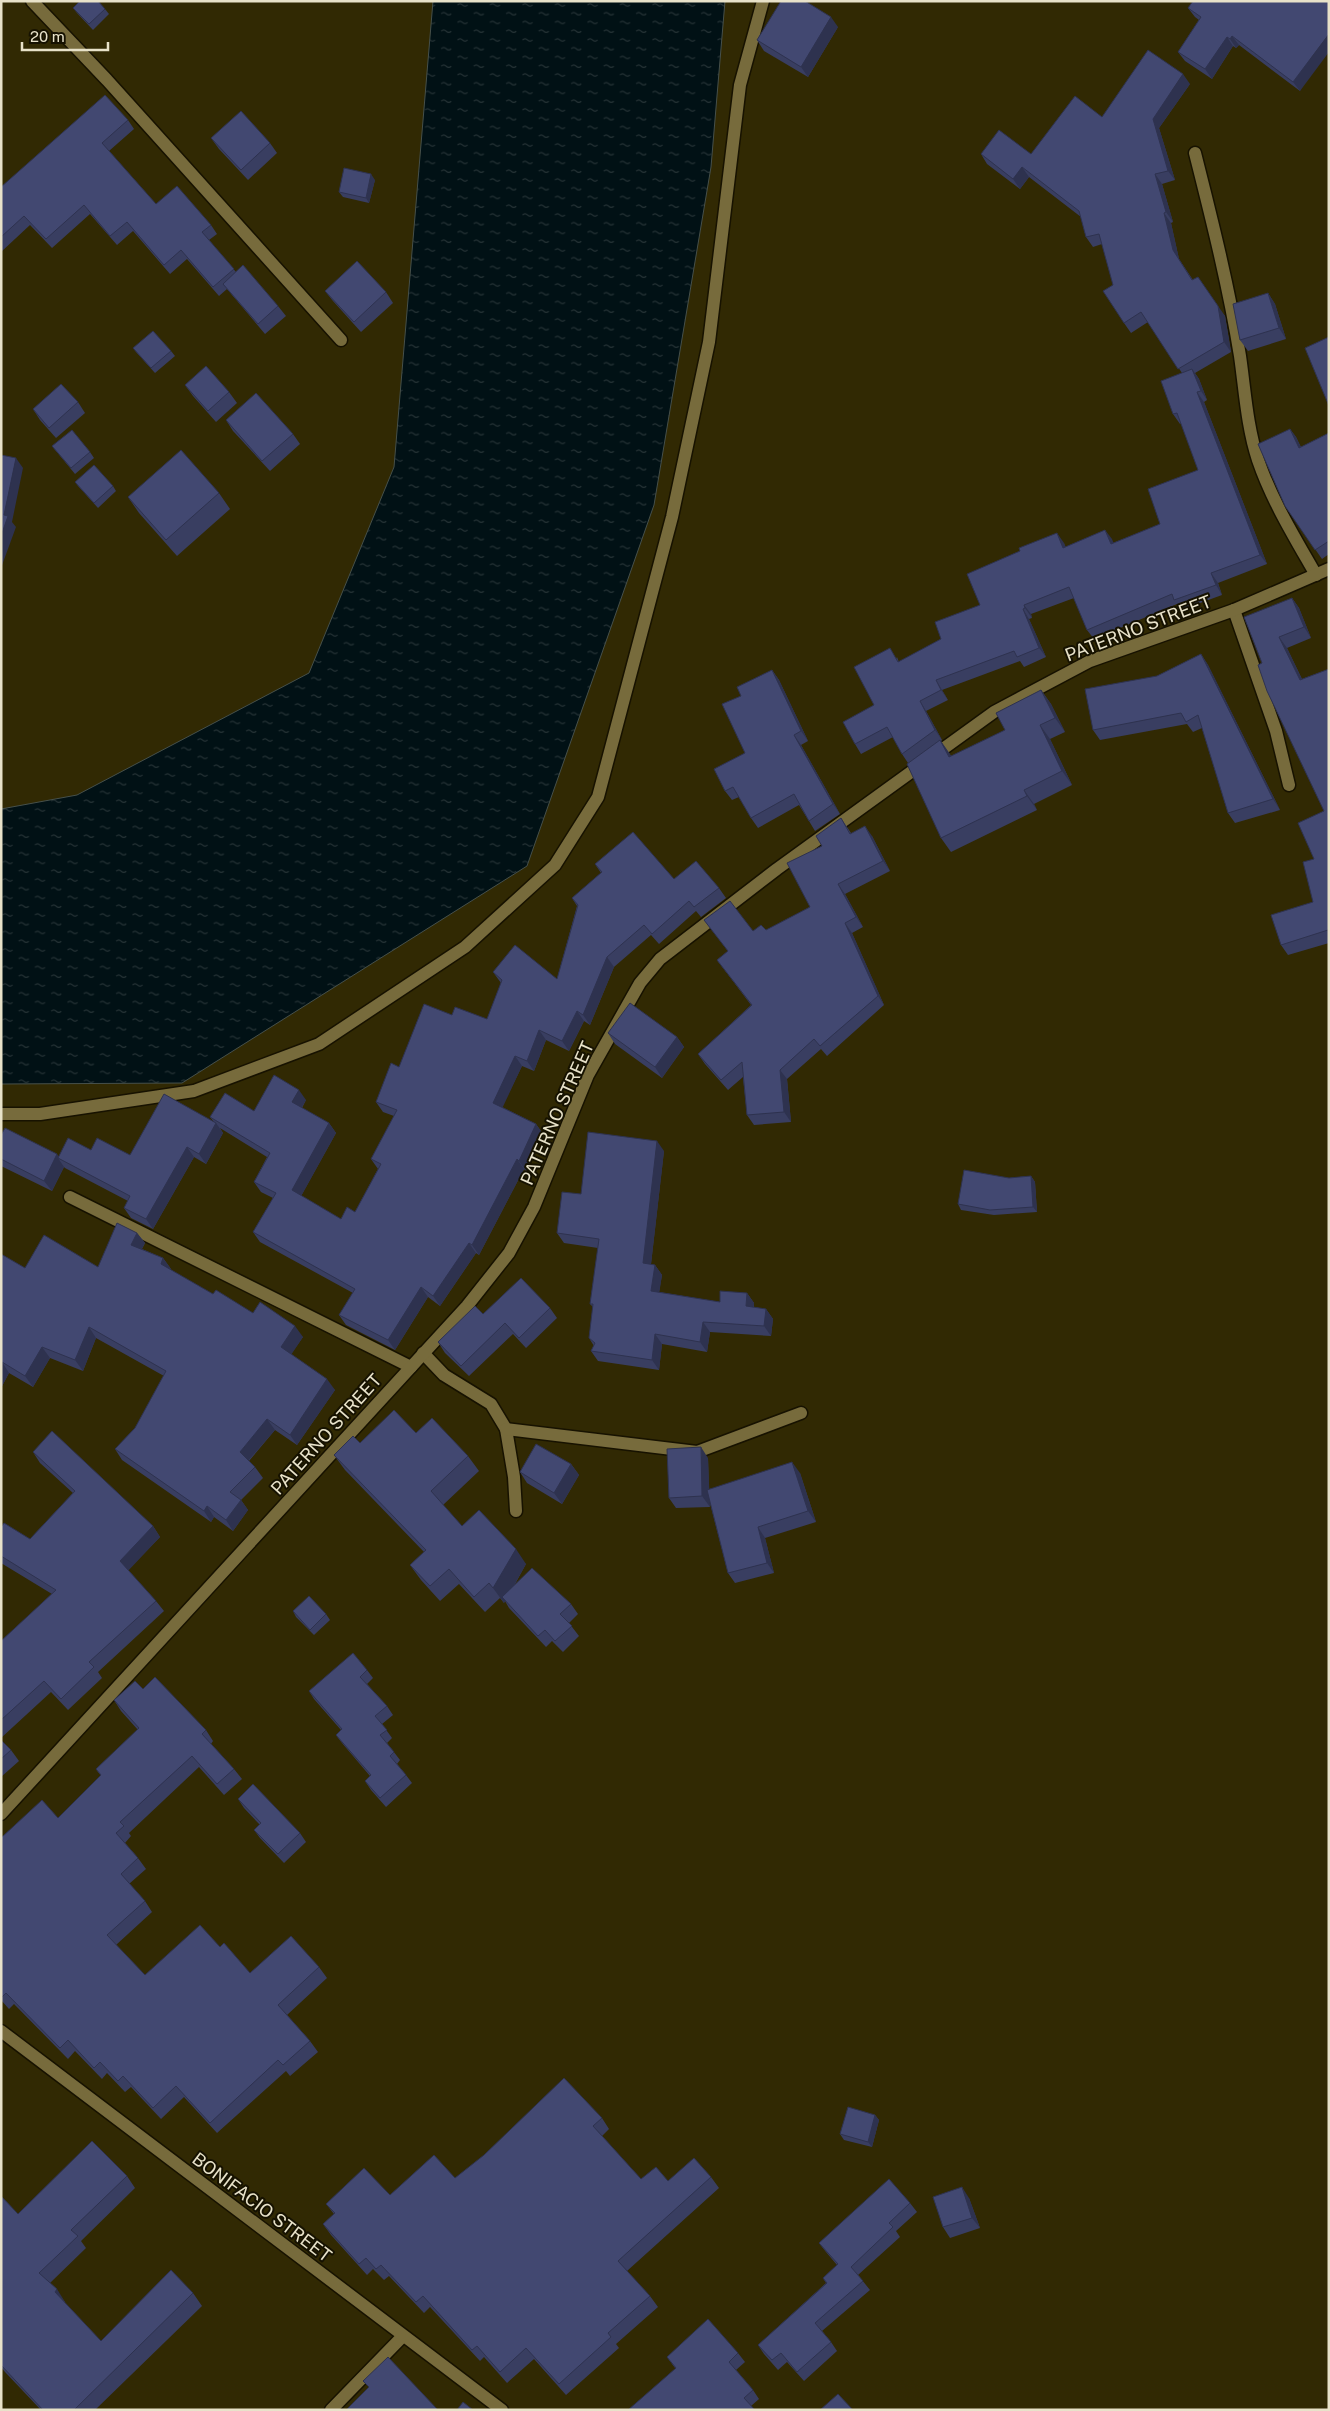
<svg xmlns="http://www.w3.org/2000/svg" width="1330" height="2411" viewBox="0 0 1330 2411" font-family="'Public Sans',sans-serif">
	<defs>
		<pattern id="water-ripples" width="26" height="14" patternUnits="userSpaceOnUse" patternTransform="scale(1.25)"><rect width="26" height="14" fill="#011115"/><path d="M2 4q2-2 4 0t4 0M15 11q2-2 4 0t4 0" fill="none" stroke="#263336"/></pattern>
	</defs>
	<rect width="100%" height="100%" fill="#312903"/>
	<polygon fill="url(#water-ripples)" stroke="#46504b" points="433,1 725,1 711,167 654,505 527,866 182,1083 1,1084 1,809 77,795 309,673 394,467"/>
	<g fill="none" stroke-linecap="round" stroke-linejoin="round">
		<defs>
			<g id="street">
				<polyline points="32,1 107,80 341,340"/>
				<path d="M1195 153C1212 220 1229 288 1240 356 1245 391 1247 427 1258 460 1272 501 1295 538 1316 575"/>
				<polyline points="1234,610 1276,731 1289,785"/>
				<polyline points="1,1114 40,1114 194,1091 319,1044 465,947 555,865 598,797 672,517 709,342 740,85 763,1"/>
				<polyline points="70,1197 411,1367"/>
				<polyline points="423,1353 444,1375 491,1404 506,1429 514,1477 516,1511"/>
				<polyline points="506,1429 697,1452 801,1413"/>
				<polyline points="331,2410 403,2336"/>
			</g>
			<g id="secondary">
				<polyline points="1,1814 467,1306 509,1253 534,1207 588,1075 640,983 660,959 777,869 994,712 1090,661 1234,610 1329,569"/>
				<polyline points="1,2031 502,2410"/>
			</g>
		</defs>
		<use href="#street" stroke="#171200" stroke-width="15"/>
		<use href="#secondary" stroke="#171200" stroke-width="15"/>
		<use href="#street" stroke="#776b3c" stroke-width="12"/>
		<use href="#secondary" stroke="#776b3c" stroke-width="12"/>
	</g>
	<g fill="#393e61">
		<polygon points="1329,1 1300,91 1239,45 1236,48 1233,46 1212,79 1185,61 1178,52 1199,20 1195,17 1188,8"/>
		<polygon points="73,8 105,9 109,14 93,30 77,13"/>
		<polygon points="838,27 808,77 764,51 757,40"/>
		<polygon points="1190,84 1159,128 1175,180 1162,184 1173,222 1171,223 1179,259 1193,280 1225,316 1231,352 1195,373 1199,379 1207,400 1204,402 1267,564 1218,583 1222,595 1181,610 1177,604 1094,639 1087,630 1074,598 1031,614 1032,618 1029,619 1046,657 1024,667 1020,661 942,690 948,700 926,711 942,740 941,741 951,756 1005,730 1041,690 1051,704 1065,732 1050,739 1072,785 1034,804 1037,810 951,852 941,838 908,763 902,754 893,737 861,754 855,744 897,657 899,662 941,639 980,605 1064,543 1065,547 1105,530 1113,543 1160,524 1198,470 1181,423 1180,424 1173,414 1182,373 1148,322 1131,333 1124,323 1102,244 1093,247 1086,237 1081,217 1029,177 1020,189 987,164 981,154 1031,154 1102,117"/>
		<polygon points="128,120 134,129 109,151 156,204 211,225 217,234 209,240 236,272 278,306 286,316 265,334 227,289 219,296 187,259 170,274 133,231 117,245 90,214 52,248 30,225 1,252 1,187"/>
		<polygon points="211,138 270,143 277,153 248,180 219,149"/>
		<polygon points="375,180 369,203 343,197 339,192"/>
		<polygon points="325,291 386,292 393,303 361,332 333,301"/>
		<polygon points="1268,293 1275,304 1286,339 1248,351 1240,340"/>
		<polygon points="133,348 171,351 175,356 155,373 137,353"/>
		<polygon points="185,385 229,392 237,403 216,422 193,396"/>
		<polygon points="78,402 85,413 56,438 40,420 33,409"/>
		<polygon points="226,420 293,434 300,444 270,471 233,431"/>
		<polygon points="1290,429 1296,437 1301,447 1329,433 1329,554 1322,559 1285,506"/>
		<polygon points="52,446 90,452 94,458 75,474"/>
		<polygon points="75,482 113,486 116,491 98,508 79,487"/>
		<polygon points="219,493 230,509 177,556 139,513 128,497"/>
		<polygon points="1292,598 1299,608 1311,638 1287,648 1302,679 1329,669 1329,943 1288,955 1281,945 1313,902 1314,859 1324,811 1262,663"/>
		<polygon points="1201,654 1208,665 1280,810 1235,823 1228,813 1202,728 1193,732 1187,724 1100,740 1093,730 1157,676"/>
		<polygon points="772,670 779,680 808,741 801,745 840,814 815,831 809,821 799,805 758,828 751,818 739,797 732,800 725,791 745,753 741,696"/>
		<polygon points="841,818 851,833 872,836 890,871 845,894 863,927 852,933 884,1005 827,1056 821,1049 787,1079 791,1122 754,1125 747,1115 743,1077 728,1090 705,1064 698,1054 751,1005 717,960 728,951 704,920 753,931 766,930 810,907 822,846"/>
		<polygon points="595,864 719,888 726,898 701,917 696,911 659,944 651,935 614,967 590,1025 584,1021 569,1051 546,1040 534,1071 522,1066 502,1107 536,1124 543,1134 526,1171 524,1169 479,1255 476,1253 440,1306 428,1297 395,1350 346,1325 339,1315 353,1293 260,1242 253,1232 273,1198 261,1192 254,1182 267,1157 220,1128 223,1133 206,1164 194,1157 153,1229 131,1218 124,1208 128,1201 65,1168 64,1167 52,1191 1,1166 1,1135 59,1156 91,1150 130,1155 214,1122 210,1117 254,1111 306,1100 302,1108 329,1123 336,1133 301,1196 341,1219 355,1212 378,1169 371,1159 394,1116 383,1112 376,1102 399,1067 452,1015 487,1019 501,983 493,972 557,979 577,906 572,898 601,873"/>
		<polygon points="608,1033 677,1037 684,1047 662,1078 615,1044"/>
		<polygon points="664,1151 651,1264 655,1265 662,1275 659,1292 720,1302 747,1293 754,1303 754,1307 766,1309 773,1319 771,1336 710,1332 707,1352 662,1344 659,1370 598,1361 591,1351 594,1346 589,1338 593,1307 590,1304 598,1248 564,1243 557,1233 581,1194"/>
		<polygon points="1031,1176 1035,1182 1037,1212 994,1215 961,1210 958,1204 1009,1178"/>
		<polygon points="137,1233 145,1243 142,1249 163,1258 171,1269 170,1270 213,1294 303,1337 291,1354 335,1390 297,1445 275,1430 249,1461 255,1467 263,1478 241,1500 248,1510 233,1531 214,1517 211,1522 122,1460 115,1449 135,1428 164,1376 96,1338 83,1371 50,1358 33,1387 9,1373 1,1388 1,1254 25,1268 98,1267"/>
		<polygon points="550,1308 557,1318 526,1348 513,1334 469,1376 445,1353 438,1342 483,1314"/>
		<polygon points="416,1433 468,1456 479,1471 443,1505 462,1526 526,1564 514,1586 571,1604 578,1614 569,1623 579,1636 563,1652 552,1641 546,1647 509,1608 505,1601 504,1603 500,1598 485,1612 459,1584 440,1601 421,1580 410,1565 424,1552 345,1470 334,1455 360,1443"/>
		<polygon points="33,1452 153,1526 160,1537 128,1570 156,1601 164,1611 98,1672 102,1678 68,1710 51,1692 1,1738 1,1641 52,1594 1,1563 1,1527 30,1539 73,1493 40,1463"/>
		<polygon points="708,1458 709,1489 800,1473 816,1522 765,1538 774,1573 735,1583 728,1573 709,1499 710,1507 676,1508 669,1498"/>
		<polygon points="571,1464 579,1475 562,1504 527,1483 520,1472"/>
		<polygon points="293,1611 326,1614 330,1620 314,1635 296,1617"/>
		<polygon points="367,1670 373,1678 367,1684 387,1706 393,1715 382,1724 392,1738 387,1743 400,1760 397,1764 406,1775 412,1783 386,1807 371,1790 365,1781 370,1776 342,1743 336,1735 341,1730 314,1699 309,1691"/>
		<polygon points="143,1689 206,1730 213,1741 211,1744 234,1769 242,1779 224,1795 199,1767 129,1833 131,1836 125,1843 138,1858 146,1869 129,1884 145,1901 152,1912 116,1945 145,1975 220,1947 250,1973 319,1967 327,1978 287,2015 310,2041 318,2052 290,2076 286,2071 217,2133 184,2097 161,2119 131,2087 125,2092 107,2073 102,2079 75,2051 68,2059 14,2004 9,2009 1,2000 1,1836 2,1837 58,1818 101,1776 96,1769 138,1730 121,1711 114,1700"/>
		<polygon points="1,1740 11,1750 19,1761 1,1777"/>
		<polygon points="238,1799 300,1833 306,1842 284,1863 260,1838 254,1830 260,1825 244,1808"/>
		<polygon points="875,2115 879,2120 872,2147 844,2140 840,2134"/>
		<polygon points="602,2118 609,2129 602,2136 641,2179 668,2181 711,2177 719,2188 627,2271 650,2296 658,2307 616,2344 619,2348 566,2395 534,2359 507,2383 484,2357 480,2361 430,2307 424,2313 389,2276 384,2280 373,2269 367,2275 331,2235 323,2224 334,2214 326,2204 390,2195 455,2178"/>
		<polygon points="127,2176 135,2188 81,2241 86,2248 50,2283 65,2302 64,2302 101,2341 193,2293 202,2306 95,2410 41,2410 5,2372 1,2367 1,2196 18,2214"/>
		<polygon points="969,2198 980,2228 950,2238 943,2227"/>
		<polygon points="910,2203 917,2212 896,2231 900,2237 858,2275 870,2290 822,2331 831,2342 837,2351 804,2381 787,2362 778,2370 764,2354 758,2345 826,2283 823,2278 837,2265 826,2252 819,2243"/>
		<polygon points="738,2353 745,2362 736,2370 753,2390 759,2399 751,2406 675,2368 667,2357"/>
	</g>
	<g fill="#2e324f">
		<polygon points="831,17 838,27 808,77 801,67"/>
		<polygon points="1329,34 1329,52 1300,91 1293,82"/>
		<polygon points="1232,36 1239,45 1236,48 1230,39"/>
		<polygon points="1227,37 1233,46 1212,79 1205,69"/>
		<polygon points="1183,74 1190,84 1159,128 1175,180 1168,171 1153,119"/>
		<polygon points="1022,167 1029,177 1020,189 1013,179"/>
		<polygon points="371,174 375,180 369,203 366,198"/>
		<polygon points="1155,174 1162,184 1173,222 1166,212"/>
		<polygon points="1164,213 1171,223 1179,259 1199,290 1173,250"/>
		<polygon points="1198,277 1225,316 1231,352 1224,342"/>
		<polygon points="1268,293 1275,304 1286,339 1279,328"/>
		<polygon points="1192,369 1199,379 1207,400 1201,391"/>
		<polygon points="1197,392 1204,402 1267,564 1260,555"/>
		<polygon points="1290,429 1296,437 1305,456 1299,448"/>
		<polygon points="16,458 23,468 12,522 16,527 1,568 1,536 4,515"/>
		<polygon points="1105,530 1112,539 1118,554 1111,544"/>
		<polygon points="1057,533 1064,543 1070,557 1063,548"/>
		<polygon points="1211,573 1218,583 1222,595 1216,585"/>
		<polygon points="1292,598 1299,608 1311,638 1304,627"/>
		<polygon points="1024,605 1031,614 1032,618 1025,608"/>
		<polygon points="1023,609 1029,619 1046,657 1039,648"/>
		<polygon points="1279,637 1287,648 1307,690 1300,680"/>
		<polygon points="1201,654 1208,665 1280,810 1273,799"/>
		<polygon points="772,670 779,680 808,741 801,731"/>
		<polygon points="936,680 948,700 941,690"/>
		<polygon points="1041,690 1051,704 1065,732 1055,718"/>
		<polygon points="920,701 926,711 942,740 935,730"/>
		<polygon points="1040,725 1050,739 1072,785 1062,771"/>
		<polygon points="794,735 801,745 840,814 833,804"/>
		<polygon points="940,740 950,754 959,771 949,757"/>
		<polygon points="1024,790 1034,804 1037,810 1027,796"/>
		<polygon points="865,826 872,836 890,871 883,861"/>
		<polygon points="838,884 845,894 863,927 856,917"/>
		<polygon points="845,923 852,933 884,1005 878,996"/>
		<polygon points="607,957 614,967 590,1025 583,1015"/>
		<polygon points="577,1011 584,1021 569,1051 562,1041"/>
		<polygon points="539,1030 546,1040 534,1071 527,1061"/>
		<polygon points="677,1037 684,1047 662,1078 655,1067"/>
		<polygon points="515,1056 522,1066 500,1113 493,1103"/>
		<polygon points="780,1070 787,1079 791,1122 784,1112"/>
		<polygon points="299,1090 306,1100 299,1112 292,1102"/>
		<polygon points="216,1123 223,1133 206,1164 199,1154"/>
		<polygon points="329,1123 336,1133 299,1200 292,1190"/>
		<polygon points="536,1124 543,1134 526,1171 519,1161"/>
		<polygon points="657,1141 664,1151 650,1273 643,1263"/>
		<polygon points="187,1147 194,1157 153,1229 146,1219"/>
		<polygon points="57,1154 61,1160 58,1158 64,1167 52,1191 44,1181"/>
		<polygon points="517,1159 524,1169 479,1255 472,1245"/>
		<polygon points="1031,1176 1035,1182 1037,1212 1033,1207"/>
		<polygon points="137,1233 145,1243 138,1256 131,1245"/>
		<polygon points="469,1243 476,1253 440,1306 433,1296"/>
		<polygon points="163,1258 171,1269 168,1275 161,1264"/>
		<polygon points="655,1265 662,1275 658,1301 651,1291"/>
		<polygon points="421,1287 428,1297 395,1350 388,1340"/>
		<polygon points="747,1293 754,1303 753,1316 746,1306"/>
		<polygon points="766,1309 773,1319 771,1336 764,1326"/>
		<polygon points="703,1322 710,1332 707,1352 700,1342"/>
		<polygon points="295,1326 303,1337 289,1358 281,1347"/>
		<polygon points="89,1327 96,1338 83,1371 75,1360"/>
		<polygon points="655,1334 662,1344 659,1370 652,1360"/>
		<polygon points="42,1347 50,1358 33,1387 25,1376"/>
		<polygon points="2,1362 9,1373 1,1388 1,1363"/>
		<polygon points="327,1379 335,1390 297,1445 290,1435"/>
		<polygon points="267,1419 275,1430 247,1462 240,1452"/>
		<polygon points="701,1447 708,1458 710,1507 702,1496"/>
		<polygon points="792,1462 800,1473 816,1522 808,1511"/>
		<polygon points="571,1464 579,1475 562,1504 554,1493"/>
		<polygon points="241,1500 248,1510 233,1531 226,1520"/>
		<polygon points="207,1506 214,1517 211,1522 204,1511"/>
		<polygon points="153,1526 160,1537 127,1572 120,1561"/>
		<polygon points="758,1527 765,1538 774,1573 767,1563"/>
		<polygon points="516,1549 526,1564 505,1601 502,1597 505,1601 504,1603 493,1588"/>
		<polygon points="875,2115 879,2120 872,2147 868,2142"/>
		<polygon points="962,2187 969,2198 980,2228 972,2218"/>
		<polygon points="57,2289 65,2302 63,2304 55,2292"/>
	</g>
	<g fill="#424871" stroke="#2e324f">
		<polygon points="80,1 98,1 105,9 89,24 73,8"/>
		<polygon points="781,1 805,1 831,17 801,67 757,40"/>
		<polygon points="1193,1 1329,1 1329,34 1293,82 1232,36 1230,39 1227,37 1205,69 1178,52 1201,17 1188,8"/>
		<polygon points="1148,50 1183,74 1153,119 1168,171 1155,174 1166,212 1164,213 1173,250 1192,280 1198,277 1218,306 1224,342 1178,369 1141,312 1124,323 1103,291 1113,285 1099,234 1086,237 1079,211 1022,167 1013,179 981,154 999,130 1031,154 1075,96 1102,117"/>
		<polygon points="105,95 128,120 102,143 156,204 177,186 211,225 202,232 234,269 213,287 181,250 164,265 127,222 110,236 84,205 46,239 24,216 1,237 1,187"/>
		<polygon points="241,111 270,143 241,170 211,138"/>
		<polygon points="344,168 371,174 366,198 339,192"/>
		<polygon points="357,261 386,292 354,322 325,291"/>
		<polygon points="243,265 278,306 258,324 223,284"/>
		<polygon points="1268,293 1279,328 1240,340 1233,304"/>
		<polygon points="153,331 171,351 151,368 133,348"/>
		<polygon points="1329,337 1329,406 1305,348"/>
		<polygon points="206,366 229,392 208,411 185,385"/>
		<polygon points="1192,369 1201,391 1197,392 1260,555 1211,573 1216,585 1174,600 1172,594 1087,630 1069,587 1024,605 1025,608 1023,609 1039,648 1017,657 1014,651 936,680 941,690 920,701 935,730 902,754 887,727 855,744 843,722 874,705 854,667 890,648 898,662 941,639 935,622 980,605 967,574 1020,551 1019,548 1057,533 1063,548 1105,530 1111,544 1160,524 1148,489 1198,470 1177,413 1173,414 1161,381"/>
		<polygon points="61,384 78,402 49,428 33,409"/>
		<polygon points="256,393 293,434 262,461 226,420"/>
		<polygon points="1290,429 1299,448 1329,433 1329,541 1315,550 1285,506 1258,444"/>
		<polygon points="72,430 90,452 71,468 52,446"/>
		<polygon points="181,450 219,493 166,540 128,497"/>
		<polygon points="1,455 16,458 4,515 8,516 1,536"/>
		<polygon points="94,465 113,486 94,503 75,482"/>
		<polygon points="1292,598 1304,627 1279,637 1300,680 1329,669 1329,933 1328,930 1281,945 1271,915 1313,902 1303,862 1314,859 1298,823 1324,811 1267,691 1258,665 1262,663 1244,617"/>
		<polygon points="1201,654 1273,799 1228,813 1198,715 1186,722 1181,713 1093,730 1085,689 1157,676"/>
		<polygon points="772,670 801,731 794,735 833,804 809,821 794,794 751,818 733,787 725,791 714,769 745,753 722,704 741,696 737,687"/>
		<polygon points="1041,690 1055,718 1040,725 1062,771 1024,790 1027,796 941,838 907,764 940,740 949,757 1005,730 996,713"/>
		<polygon points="841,818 850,834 865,826 883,861 838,884 856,917 845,923 878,996 820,1046 814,1039 780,1070 784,1112 747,1115 742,1062 721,1080 698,1054 752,1005 717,960 728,951 704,920 730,901 753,931 761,925 766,930 810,907 787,863 822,846 816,836"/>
		<polygon points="633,832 674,879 696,861 719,888 694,907 689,901 652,934 644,925 607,957 583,1015 577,1011 562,1041 539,1030 527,1061 515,1056 493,1103 536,1124 519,1161 517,1159 472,1245 469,1243 433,1296 421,1287 388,1340 339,1315 355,1289 253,1232 276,1193 254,1182 270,1153 210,1117 225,1093 254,1111 274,1075 299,1090 292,1102 329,1123 292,1190 341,1219 347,1207 355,1212 381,1164 371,1159 397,1110 376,1102 391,1063 399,1067 424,1004 452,1015 455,1007 487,1019 502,980 493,972 515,945 557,979 578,905 572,898 602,872 595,864"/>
		<polygon points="630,1003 677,1037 655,1067 608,1033"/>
		<polygon points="164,1094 216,1123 199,1154 187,1147 146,1219 124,1208 130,1196 58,1158 68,1138 91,1150 97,1138 130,1155"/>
		<polygon points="5,1128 57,1154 44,1181 1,1159 1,1135"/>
		<polygon points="588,1132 657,1141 643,1263 655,1265 651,1291 720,1302 720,1291 747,1293 746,1306 766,1309 764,1326 703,1322 700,1342 655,1334 652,1360 591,1351 595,1343 589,1338 593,1304 590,1304 599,1239 557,1233 562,1192 581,1194"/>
		<polygon points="964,1170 1009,1178 1031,1176 1033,1207 990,1210 958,1204"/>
		<polygon points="117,1223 137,1233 131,1245 163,1258 161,1264 213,1294 216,1290 253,1313 260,1302 295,1326 281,1347 327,1379 290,1435 267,1419 240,1452 255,1467 230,1492 241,1500 226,1520 207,1506 204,1511 115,1449 135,1428 166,1371 89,1327 75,1360 42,1347 25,1376 2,1362 1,1363 1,1254 25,1268 44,1235 98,1267"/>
		<polygon points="521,1278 550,1308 519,1338 505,1323 461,1366 438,1342 475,1306 483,1314"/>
		<polygon points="394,1410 416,1433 432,1418 468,1456 431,1491 462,1526 479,1510 516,1549 493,1588 489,1583 474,1597 449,1569 430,1586 410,1565 426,1550 334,1455 353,1436 360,1443"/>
		<polygon points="52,1431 153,1526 120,1561 156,1601 89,1662 94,1667 61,1699 44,1681 1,1720 1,1641 56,1590 1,1556 1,1527 4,1523 30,1539 75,1491 33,1452"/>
		<polygon points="536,1444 571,1464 554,1493 520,1472"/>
		<polygon points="701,1447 702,1496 669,1498 667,1449"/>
		<polygon points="792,1462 808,1511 758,1527 767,1563 728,1573 707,1490"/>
		<polygon points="532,1568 571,1604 560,1614 572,1626 555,1641 545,1630 538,1636 502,1597"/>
		<polygon points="309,1596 326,1614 310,1630 293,1611"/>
		<polygon points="353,1653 367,1670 360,1677 387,1706 375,1716 387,1730 380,1735 394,1752 390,1756 406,1775 380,1798 365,1781 371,1775 336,1735 342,1729 309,1691"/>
		<polygon points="155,1677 206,1730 202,1734 234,1769 217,1784 192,1756 120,1822 124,1826 116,1833 138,1858 121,1874 145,1901 107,1935 145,1975 200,1925 220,1947 224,1943 250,1973 291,1936 319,1967 278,2005 310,2041 283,2065 278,2060 210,2123 176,2086 153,2108 123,2076 118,2081 100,2062 94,2068 68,2040 60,2048 6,1993 1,1998 1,1836 2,1837 42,1800 58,1818 101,1775 96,1769 139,1728 114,1700 135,1681 143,1689"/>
		<polygon points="1,1740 11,1750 1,1759"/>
		<polygon points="253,1784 300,1833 278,1854 254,1830 261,1823 238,1799"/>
		<polygon points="564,2078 602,2118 593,2126 641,2179 656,2167 668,2181 694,2158 711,2177 618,2261 650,2296 608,2333 611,2337 559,2384 526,2348 500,2372 477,2346 472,2350 423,2296 416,2302 381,2265 376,2269 366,2258 359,2264 323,2224 335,2213 326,2204 364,2168 390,2195 434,2155 455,2178 484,2155"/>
		<polygon points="848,2107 875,2115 868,2142 840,2134"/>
		<polygon points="92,2141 127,2176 71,2230 78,2236 39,2273 57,2289 55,2292 101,2341 171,2270 193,2293 74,2410 43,2410 1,2365 1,2196 18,2214"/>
		<polygon points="889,2179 910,2203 889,2223 893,2227 851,2267 863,2281 815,2323 831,2342 797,2372 781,2353 772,2360 758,2345 827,2283 823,2278 838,2264 819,2243"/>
		<polygon points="962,2187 972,2218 943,2227 933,2197"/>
		<polygon points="708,2319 738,2353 729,2362 753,2390 744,2398 755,2410 628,2410 676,2368 667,2357"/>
		<polygon points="388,2357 438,2410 346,2410 369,2387 363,2381"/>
		<polygon points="838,2394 853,2410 820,2410"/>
		<polygon points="463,2402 473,2410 457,2410"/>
	</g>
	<g text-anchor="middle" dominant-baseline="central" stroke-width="4" stroke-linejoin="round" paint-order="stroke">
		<g font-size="18" fill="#e8e2c9" stroke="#161201">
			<text transform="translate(1138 628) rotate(-21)">PATERNO STREET</text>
			<text transform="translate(557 1113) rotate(-66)">PATERNO STREET</text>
			<text transform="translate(326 1434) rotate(-48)">PATERNO STREET</text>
			<text transform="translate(262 2207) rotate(37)">BONIFACIO STREET</text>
		</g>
	</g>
	<rect width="1330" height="2411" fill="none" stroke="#e8e2c9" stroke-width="5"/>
	<path d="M22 42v8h86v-8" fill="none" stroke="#e8e2c9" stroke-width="2.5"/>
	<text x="30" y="42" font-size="15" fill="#e8e2c9" stroke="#161201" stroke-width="4" paint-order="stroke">20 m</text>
</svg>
